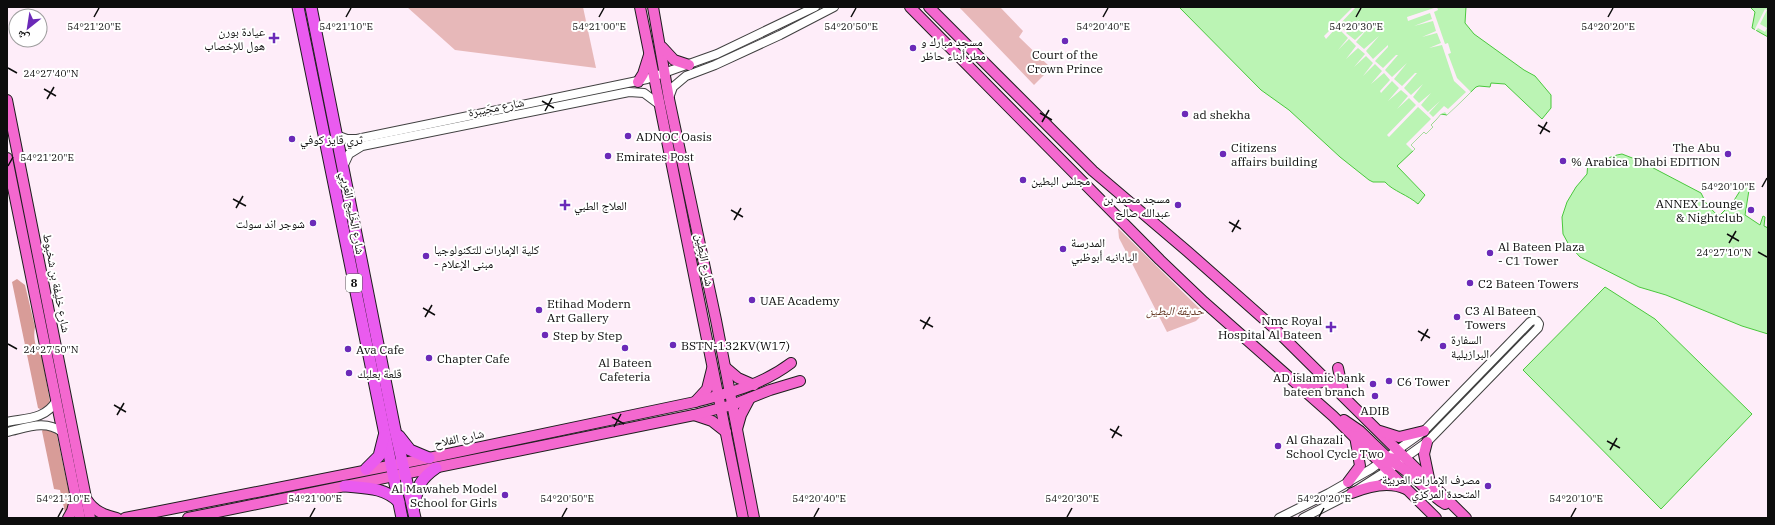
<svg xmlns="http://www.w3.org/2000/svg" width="1775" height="525" viewBox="0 0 1775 525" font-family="'IBM Plex Serif','Noto Naskh Arabic',serif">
	<rect width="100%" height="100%" fill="#feedf9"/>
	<g fill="#e7b8b9">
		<polygon points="407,7 583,7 596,68 455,50"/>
		<polygon points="959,7 1000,7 1023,31 1019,37 1051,68 1034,85"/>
		<polygon points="1118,228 1201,310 1200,317 1196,321 1167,332 1119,238"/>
	</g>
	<g fill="#d89c98">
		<path d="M17 279 25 285 35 327C33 337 35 349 42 357L50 402 44 408 40 409 38 408 12 282Z"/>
		<polygon points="45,427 56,431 72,507 68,514 65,512 60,490 54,489 42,431"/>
	</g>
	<g fill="#bbf4b4" stroke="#4ac83d">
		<path d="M1179 7H1466L1465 23 1474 34 1524 70 1535 76 1551 95V108L1542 119 1505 84 1491 83 1490 87 1479 86 1476 87 1447 115 1441 114 1431 125 1433 127 1426 134 1424 132 1411 145 1415 149 1397 166 1425 195 1418 204C1408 195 1393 191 1385 182H1373L1369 180 1340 157 1289 110 1261 90Z"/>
		<polygon points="1750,7 1768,7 1768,37 1752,28 1755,12"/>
		<path d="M1622 154 1640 161 1701 193 1706 203 1715 213 1720 215 1733 202 1745 183 1751 186V190H1749L1745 215 1760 225 1763 216 1765 217 1764 226 1768 228V334L1742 326 1666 295 1639 287 1580 257 1569 245 1563 234 1562 217 1567 202 1576 187 1587 174 1588 162C1604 163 1608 156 1622 154Z"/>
		<polygon points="1605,287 1655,319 1752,414 1661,509 1523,370"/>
	</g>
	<g fill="#feedf9">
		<polygon points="1437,7 1438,10 1434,12 1445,44 1448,43 1451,53 1448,54 1457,78 1471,92 1447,115 1445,112 1441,114 1431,125 1433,127 1426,134 1424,132 1411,145 1415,149 1413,151 1406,144 1431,119 1418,107 1389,137 1387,135 1416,105 1409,98 1397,109 1408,96 1401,90 1388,101 1399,88 1392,81 1381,93 1380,91 1390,80 1384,73 1371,84 1382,71 1375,64 1363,76 1373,63 1366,56 1354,67 1365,54 1358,48 1346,59 1356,46 1349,39 1338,50 1348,38 1337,27 1326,39 1324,36 1352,8 1355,8 1339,25 1345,31 1360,18 1346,33 1355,40 1369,27 1356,42 1364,49 1379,36 1366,51 1373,59 1388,45 1388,47 1375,61 1383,68 1396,55 1398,55 1385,70 1392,77 1407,63 1394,79 1402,86 1415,73 1417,73 1404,88 1411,95 1423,84 1413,97 1419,103 1431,93 1421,105 1428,112 1440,101 1429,113 1433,117 1444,106 1448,109 1466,92 1454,81 1442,45 1429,48 1441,43 1437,33 1422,37 1436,31 1433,21 1414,26 1432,19 1430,13 1408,21 1407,17"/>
		<polygon points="1765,9 1767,10 1760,24 1767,28 1765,32 1758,28 1755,32 1754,31"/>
	</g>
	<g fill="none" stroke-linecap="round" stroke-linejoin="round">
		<defs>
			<g id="minor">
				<polyline points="669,98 673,87 686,76 715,65 780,35 834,7"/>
				<polyline points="336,135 347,139 357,139 647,79 717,54 815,7"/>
				<polyline points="343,167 349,154 362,146 629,92 644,93 660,105"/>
				<path d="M7 422C26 418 46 419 56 401"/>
				<path d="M7 432C26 428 45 419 62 432"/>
				<polyline points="1279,518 1329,493 1371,469 1424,431 1530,322 1534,320 1537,321 1539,324 1538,328 1427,442 1388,470 1352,493 1303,518"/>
			</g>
			<g id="major">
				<polyline points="640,7 743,518"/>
				<polyline points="653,7 669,99 716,320 754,518"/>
				<polyline points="910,7 1160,260 1204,302 1333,416 1436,518"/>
				<polyline points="929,7 1093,171 1187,251 1274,328 1466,518"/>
				<polyline points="662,47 674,60 689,65"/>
				<polyline points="638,82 643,74 649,55"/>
				<polyline points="7,100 90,518"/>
				<polyline points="7,158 80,518"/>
				<polyline points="725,367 738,378 754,385"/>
				<polyline points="1338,368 1344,396"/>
				<path d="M1296 379C1308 383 1316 387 1327 379"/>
				<polyline points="695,402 707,389 712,369"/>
				<polyline points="694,415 712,421 726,432"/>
				<polyline points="1344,420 1360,431 1388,458 1396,459"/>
				<polyline points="737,429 741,415 750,398"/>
				<polyline points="1380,431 1399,437 1424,431"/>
				<polyline points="1427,442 1424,454 1430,483"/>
				<path d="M1381 463C1386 462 1392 461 1396 464 1413 473 1427 493 1445 504"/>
				<polyline points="1348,482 1360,466 1355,436"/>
				<path d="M1352 493C1369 486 1389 481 1406 489"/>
				<path d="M87 500C94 511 104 515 117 518"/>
				<polyline points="68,518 72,511 75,500"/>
				<path d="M125 518 429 458 695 402C729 393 762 385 791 363"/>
				<polyline points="188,518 694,415 732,405 770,390 800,381"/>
			</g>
			<g id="highway">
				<polyline points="298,7 402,518"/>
				<polyline points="311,7 395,430 415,518"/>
				<polyline points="399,436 410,450 429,458"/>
				<polyline points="366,469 379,456 384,436"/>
				<path d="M345 486C365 488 384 487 399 502"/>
				<path d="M414 507C417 487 420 479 436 468"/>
			</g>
		</defs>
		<use href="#minor" stroke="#404040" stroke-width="10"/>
		<use href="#major" stroke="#1e1e1e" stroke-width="12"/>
		<use href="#highway" stroke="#1e1e1e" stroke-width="13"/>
		<use href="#minor" stroke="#fff" stroke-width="8"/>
		<use href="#major" stroke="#f468cf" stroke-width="10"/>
		<use href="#highway" stroke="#ea5bef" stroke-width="11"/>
	</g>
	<path fill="none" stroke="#0d0d0d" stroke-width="1.5" d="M94 17 99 8M346 17 351 8M599 17 604 8M851 17 856 8M1103 17 1108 8M1356 17 1361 8M1608 17 1613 8M8 68 17 73M44 89 56 96M47 99 54 87M542 101 554 108M545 111 552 98M1040 113 1052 120M1042 122 1049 110M1538 125 1550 132M1540 134 1547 122M8 166 13 157M1762 187 1767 178M233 199 246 206M236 208 243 196M731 210 743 217M734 220 741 208M1229 222 1241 229M1232 232 1239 220M1727 234 1739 241M1729 243 1736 231M1758 252 1767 257M423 308 435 315M425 317 432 305M920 320 933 327M923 329 930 317M1418 331 1430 338M1421 341 1428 329M8 344 17 349M114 405 126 412M117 415 124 403M612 417 624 424M614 427 621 414M1110 429 1122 436M1112 438 1119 426M1607 441 1620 448M1610 450 1617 438M58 517 63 508M310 517 315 508M562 517 567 508M814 517 819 508M1067 517 1072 508M1319 517 1324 508M1571 517 1576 508"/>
	<g fill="#6b2ab8" stroke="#fff" stroke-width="1.5">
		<path d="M272 32h4v4h4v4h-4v4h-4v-4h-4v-4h4z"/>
		<circle cx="1065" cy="41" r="4"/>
		<circle cx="913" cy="48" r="4"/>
		<circle cx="1185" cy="114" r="4"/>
		<circle cx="628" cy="136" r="4"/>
		<circle cx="292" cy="139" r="4"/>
		<circle cx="1223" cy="154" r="4"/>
		<circle cx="1728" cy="154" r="4"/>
		<circle cx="608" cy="156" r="4"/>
		<circle cx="1563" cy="161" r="4"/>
		<circle cx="1023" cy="180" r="4"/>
		<path d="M563 199h4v4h4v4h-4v4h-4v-4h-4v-4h4z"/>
		<circle cx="1178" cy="205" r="4"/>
		<circle cx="1751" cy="210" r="4"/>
		<circle cx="313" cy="223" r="4"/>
		<circle cx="1063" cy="249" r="4"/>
		<circle cx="1490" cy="253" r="4"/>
		<circle cx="426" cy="256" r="4"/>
		<circle cx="1470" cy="283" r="4"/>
		<circle cx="752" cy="300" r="4"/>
		<circle cx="539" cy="310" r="4"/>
		<circle cx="1457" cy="317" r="4"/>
		<path d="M1329 321h4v4h4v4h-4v4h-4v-4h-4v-4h4z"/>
		<circle cx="545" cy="335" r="4"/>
		<circle cx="673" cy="345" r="4"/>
		<circle cx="1443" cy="346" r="4"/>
		<circle cx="625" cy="348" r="4"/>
		<circle cx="348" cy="349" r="4"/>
		<circle cx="429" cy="358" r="4"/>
		<circle cx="349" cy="373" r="4"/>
		<circle cx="1389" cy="381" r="4"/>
		<circle cx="1373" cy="384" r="4"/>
		<circle cx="1375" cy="396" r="4"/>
		<circle cx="1278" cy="446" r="4"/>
		<circle cx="1488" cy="486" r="4"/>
		<circle cx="505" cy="495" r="4"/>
	</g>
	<g text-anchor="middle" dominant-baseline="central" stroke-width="4" stroke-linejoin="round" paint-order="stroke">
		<rect fill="#fff" stroke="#565656" stroke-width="1" x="346" y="274" width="16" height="18" rx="3"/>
		<g font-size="11" font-weight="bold" fill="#0d0d0d">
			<text x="354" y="283">8</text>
		</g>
		<g font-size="12" fill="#0d0d0d" stroke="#fff" text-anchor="start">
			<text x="265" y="31" text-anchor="end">عيادة بورن<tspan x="265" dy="14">هول للإخصاب</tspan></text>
			<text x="921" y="41">مسجد مبارك و<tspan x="921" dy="14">مطر أبناء حاظر</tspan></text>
			<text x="1065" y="54" text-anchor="middle">Court of the<tspan x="1065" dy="14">Crown Prince</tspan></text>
			<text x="1193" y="114">ad shekha</text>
			<text x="636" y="136">ADNOC Oasis</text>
			<text x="300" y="139">ثري قايز كوفي</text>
			<text x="1231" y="147">Citizens<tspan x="1231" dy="14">affairs building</tspan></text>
			<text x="1720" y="147" text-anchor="end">The Abu<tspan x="1720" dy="14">Dhabi EDITION</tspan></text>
			<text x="616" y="156">Emirates Post</text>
			<text x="1571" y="161">% Arabica</text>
			<text x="1031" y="180">مجلس البطين</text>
			<text x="1170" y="198" text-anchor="end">مسجد محمد بن<tspan x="1170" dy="14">عبدالله صالح</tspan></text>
			<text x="1743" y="203" text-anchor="end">ANNEX Lounge<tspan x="1743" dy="14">&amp; Nightclub</tspan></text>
			<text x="574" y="205">العلاج الطبي</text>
			<text x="305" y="223" text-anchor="end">شوجر اند سولت</text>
			<text x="1071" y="242">المدرسة<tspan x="1071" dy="14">اليابانيه أبوظبي</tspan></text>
			<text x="1498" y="246">Al Bateen Plaza<tspan x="1498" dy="14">- C1 Tower</tspan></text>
			<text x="434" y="249">كلية الإمارات للتكنولوجيا<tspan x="434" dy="14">- مبنى الإعلام</tspan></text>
			<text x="1478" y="283">C2 Bateen Towers</text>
			<text x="760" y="300">UAE Academy</text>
			<text x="547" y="303">Etihad Modern<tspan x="547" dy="14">Art Gallery</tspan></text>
			<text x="1465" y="310">C3 Al Bateen<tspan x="1465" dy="14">Towers</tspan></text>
			<text x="1322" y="320" text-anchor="end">Nmc Royal<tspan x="1322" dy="14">Hospital Al Bateen</tspan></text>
			<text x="553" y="335">Step by Step</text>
			<text x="1451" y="339">السفارة<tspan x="1451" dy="14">البرازيلية</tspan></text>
			<text x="681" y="345">BSTN-132KV(W17)</text>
			<text x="356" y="349">Ava Cafe</text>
			<text x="437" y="358">Chapter Cafe</text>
			<text x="625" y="362" text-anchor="middle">Al Bateen<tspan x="625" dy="14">Cafeteria</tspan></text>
			<text x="357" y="373">قلعة بعلبك</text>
			<text x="1365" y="377" text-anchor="end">AD islamic bank<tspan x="1365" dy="14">bateen branch</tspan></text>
			<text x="1397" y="381">C6 Tower</text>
			<text x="1375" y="410" text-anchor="middle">ADIB</text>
			<text x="1286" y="439">Al Ghazali<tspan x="1286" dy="14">School Cycle Two</tspan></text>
			<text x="1480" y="479" text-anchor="end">مصرف الإمارات العربية<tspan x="1480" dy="14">المتحدة المركزي</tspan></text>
			<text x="497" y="488" text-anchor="end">Al Mawaheb Model<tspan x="497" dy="14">School for Girls</tspan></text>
		</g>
		<g font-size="12" fill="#0d0d0d" stroke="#fff">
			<text transform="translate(496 107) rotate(-11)">شارع مجَيبرة</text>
			<text transform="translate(353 213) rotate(79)">شارع الخَلِيج العَربِي</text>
			<text transform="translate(705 260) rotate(79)">شارع البَطِين</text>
			<text transform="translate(57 283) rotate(79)">شارع خليفة بن شخبوط</text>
			<text transform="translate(459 438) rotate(-12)">شارع الفلاح</text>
		</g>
		<g font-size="12" font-style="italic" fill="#623420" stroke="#fff">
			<text x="1175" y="310">حديقة البطين</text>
		</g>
	</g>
	<g font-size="10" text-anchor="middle" fill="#0d0d0d" stroke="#fff" stroke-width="4" stroke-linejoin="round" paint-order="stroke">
		<text x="1356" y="30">54°20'30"E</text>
		<text x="94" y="30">54°21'20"E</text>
		<text x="346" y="30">54°21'10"E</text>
		<text x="599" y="30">54°21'00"E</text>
		<text x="851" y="30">54°20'50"E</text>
		<text x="1103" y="30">54°20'40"E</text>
		<text x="1608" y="30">54°20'20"E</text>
		<text x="51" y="77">24°27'40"N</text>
		<text x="47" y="161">54°21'20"E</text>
		<text x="1728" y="190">54°20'10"E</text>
		<text x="1724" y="256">24°27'10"N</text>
		<text x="51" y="353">24°27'50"N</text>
		<text x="63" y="502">54°21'10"E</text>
		<text x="315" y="502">54°21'00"E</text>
		<text x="567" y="502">54°20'50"E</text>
		<text x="819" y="502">54°20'40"E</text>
		<text x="1072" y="502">54°20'30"E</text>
		<text x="1324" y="502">54°20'20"E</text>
		<text x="1576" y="502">54°20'10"E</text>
	</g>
	<rect width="1775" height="525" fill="none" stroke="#0d0d0d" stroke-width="16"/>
	<g transform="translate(28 28) rotate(210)"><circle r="19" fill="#ffffff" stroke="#9e9e9e"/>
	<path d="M0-3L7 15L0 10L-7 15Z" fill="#6b2ab8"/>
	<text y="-6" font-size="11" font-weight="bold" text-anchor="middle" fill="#0d0d0d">ش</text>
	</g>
</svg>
